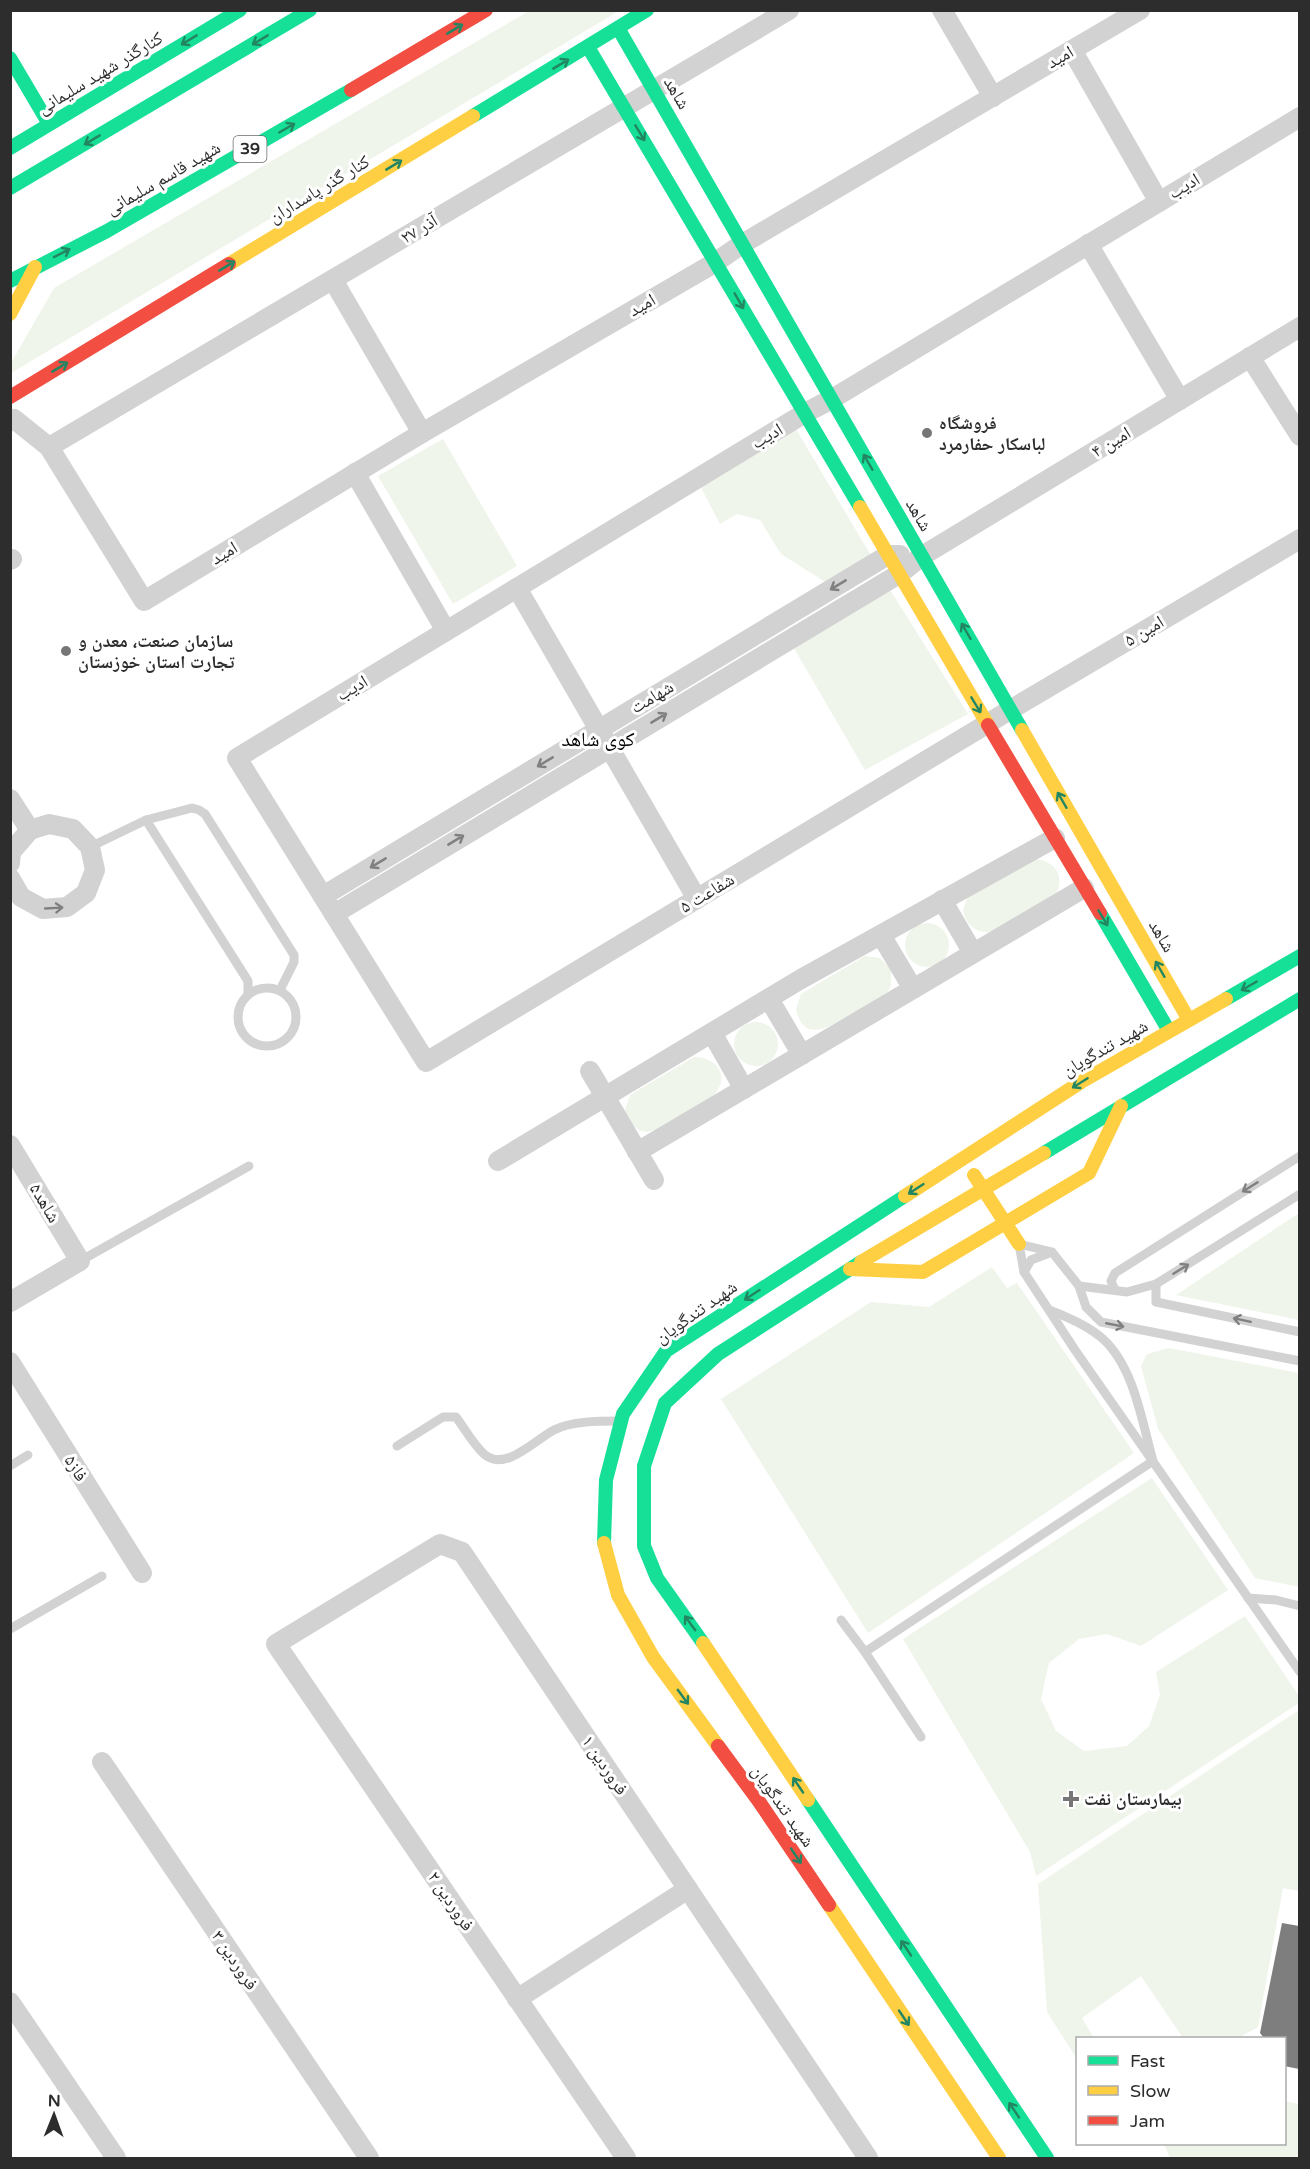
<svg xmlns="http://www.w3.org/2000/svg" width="1310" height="2169" viewBox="0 0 1310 2169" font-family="'Varela Round','Noto Naskh Arabic',sans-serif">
	<rect width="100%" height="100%" fill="#fff"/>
	<g fill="#eff5ea">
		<polygon points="529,11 619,11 11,373 11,363 54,288"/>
		<polygon points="793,424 873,559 830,585 781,554 760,520 737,514 720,524 698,482"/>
		<polygon points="443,439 517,566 453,604 378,476"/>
		<polygon points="887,585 968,714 865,770 791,643"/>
		<path d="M1034 859C1055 860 1066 877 1055 896L990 932C975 933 966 925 963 910L968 896Z"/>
		<circle cx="927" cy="945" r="22"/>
		<path d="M865 956 880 958 891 969V985L888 992C877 1001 864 1007 851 1014 831 1026 804 1045 796 1009L801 994Z"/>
		<circle cx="756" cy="1044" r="22"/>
		<path d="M694 1057C720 1057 731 1080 711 1098 697 1106 666 1127 652 1131 638 1135 628 1122 625 1110L630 1095Z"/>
		<polygon points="1299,1213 1299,1320 1176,1295"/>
		<polygon points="992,1267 1007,1288 1017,1283 1134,1453 868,1633 721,1399 871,1302 929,1307"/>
		<polygon points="1169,1348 1299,1373 1299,1587 1255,1578 1158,1429 1141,1366 1147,1354"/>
		<polygon points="1152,1478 1228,1590 1141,1646 1107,1634 1079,1639 1049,1663 1041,1699 1056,1731 1084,1751 1127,1746 1149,1726 1160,1695 1156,1672 1245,1616 1299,1696 1299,1703 1036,1876 1030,1852 903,1639"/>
		<polygon points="1299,1710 1299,1891 1283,1888 1258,2027 1238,2038 1183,2038 1141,1976 1082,2018 1094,2038 1078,2038 1077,2059 1047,2012 1038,1884"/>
		<polygon points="1285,2101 1299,2104 1299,2158 1170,2158 1164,2144 1284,2144"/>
	</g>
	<polygon fill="#7e7e7e" points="1282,1923 1299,1926 1299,2069 1284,2066 1284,2038 1264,2038 1260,2033"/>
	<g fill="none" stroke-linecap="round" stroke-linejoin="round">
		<g stroke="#d2d2d2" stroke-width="9">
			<polyline points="146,820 248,981 248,995"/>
			<polyline points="90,847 146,820 192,808 199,810 205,814 294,955 294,962 280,990"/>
			<circle cx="267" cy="1017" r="29"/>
			<polyline points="1300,1194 1156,1284 1127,1292 1079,1286 1052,1252 1019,1244 1024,1272 1075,1350 1300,1672"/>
			<polyline points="80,1261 249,1166"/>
			<polyline points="1024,1272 1031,1260 1052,1252"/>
			<polyline points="1156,1284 1156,1302 1300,1332"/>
			<polyline points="1079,1286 1086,1307 1101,1322 1300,1361"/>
			<polyline points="1115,1290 1111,1281 1115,1273 1300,1156"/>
			<path d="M397 1446 443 1417H456C465 1429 473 1444 484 1454 505 1473 536 1439 554 1430 571 1421 600 1421 618 1421"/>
			<polyline points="10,1466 28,1455"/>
			<polyline points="1248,1598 1276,1600 1300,1606"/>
			<polyline points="841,1620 865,1652"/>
			<polyline points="10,1629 102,1576"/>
			<path d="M921 1737 865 1652 1153 1461C1142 1422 1134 1367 1103 1339 1087 1325 1068 1318 1050 1310"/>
		</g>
		<g stroke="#d2d2d2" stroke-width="20">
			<polyline points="942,10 993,97"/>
			<polyline points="1072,50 1159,202"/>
			<polyline points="1300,117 832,399 805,413 237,758 426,1062 1010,710 1300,539"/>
			<polyline points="1088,244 1180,400"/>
			<polyline points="333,280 422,433"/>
			<polyline points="1250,357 1300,436"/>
			<polyline points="10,421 14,419 49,447 144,601 422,433 716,262 742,244 1140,10"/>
			<polyline points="49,447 789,10"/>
			<polyline points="355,473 446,631"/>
			<polyline points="10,560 12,559"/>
			<polyline points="517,588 697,899"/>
			<polyline points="10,799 30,830"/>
			<polyline points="10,863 11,852 30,830 49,824 73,829 90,847 95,870 86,893 67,907 43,909 21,897 10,878"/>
			<polyline points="323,896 888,555 900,555"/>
			<polyline points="942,900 973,953"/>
			<polyline points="334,914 899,574 922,556 1300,327"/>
			<polyline points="881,935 913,989"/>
			<polyline points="769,999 802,1055"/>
			<polyline points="712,1033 744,1089"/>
			<polyline points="590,1071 654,1180"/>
			<polyline points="10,1145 80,1261 10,1302"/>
			<polyline points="637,1152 1084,888"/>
			<polyline points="498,1161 801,979 1055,838"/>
			<polyline points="10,1362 142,1573"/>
			<polyline points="102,1762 369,2158"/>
			<polyline points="517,1999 688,1889"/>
			<polyline points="10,2002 116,2158"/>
			<polyline points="626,2158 276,1644 440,1544 462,1552 868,2158"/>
		</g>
		<g stroke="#16e098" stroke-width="14">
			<polyline points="618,28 1022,730"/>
			<polyline points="588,47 860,507"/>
			<polyline points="10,58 49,124"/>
			<polyline points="473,116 647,10"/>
			<polyline points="10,148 240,10"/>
			<polyline points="10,188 310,10"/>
			<polyline points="10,281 107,231 351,90"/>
			<polyline points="1100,913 1169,1031"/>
			<polyline points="1226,999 1300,956"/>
			<polyline points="1044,1153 1300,999"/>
			<polyline points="604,1543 606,1480 623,1414 666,1351 905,1196"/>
			<polyline points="703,1643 657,1578 644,1546 644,1466 665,1403 718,1354 861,1262"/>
			<polyline points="808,1800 1047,2158"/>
		</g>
		<g stroke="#ffcf43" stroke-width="14">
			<polyline points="229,264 473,116"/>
			<polyline points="10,314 35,267"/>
			<polyline points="860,507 988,725"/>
			<polyline points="1022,730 1189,1020"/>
			<polyline points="974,1175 1019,1244"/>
			<polyline points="905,1196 1081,1082 1226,999"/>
			<polyline points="861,1262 1044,1153"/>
			<polyline points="850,1269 923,1272 1089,1173 1121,1106"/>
			<polyline points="604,1543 618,1595 653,1657 718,1746"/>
			<polyline points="703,1643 808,1800"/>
			<polyline points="829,1905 999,2158"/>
		</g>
		<g stroke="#f24e42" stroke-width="14">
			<polyline points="351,90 486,10"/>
			<polyline points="10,397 229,264"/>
			<polyline points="988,725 1100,913"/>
			<polyline points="718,1746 758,1800 829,1905"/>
		</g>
	</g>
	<defs><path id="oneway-shaft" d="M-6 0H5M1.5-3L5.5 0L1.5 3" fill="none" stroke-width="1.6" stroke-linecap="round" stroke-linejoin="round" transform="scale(1.5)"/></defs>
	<g stroke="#228662">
		<use href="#oneway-shaft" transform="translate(455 29) rotate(-31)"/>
		<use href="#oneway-shaft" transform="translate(189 40) rotate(149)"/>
		<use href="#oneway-shaft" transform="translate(260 40) rotate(149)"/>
		<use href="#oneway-shaft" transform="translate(561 64) rotate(-31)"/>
		<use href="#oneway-shaft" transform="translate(287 128) rotate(-30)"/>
		<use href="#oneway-shaft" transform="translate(640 133) rotate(59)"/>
		<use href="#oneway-shaft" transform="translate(92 140) rotate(149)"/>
		<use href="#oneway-shaft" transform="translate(394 165) rotate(-31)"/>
		<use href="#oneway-shaft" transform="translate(62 253) rotate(-27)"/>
		<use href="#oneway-shaft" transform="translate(227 266) rotate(-31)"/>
		<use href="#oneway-shaft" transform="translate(739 301) rotate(60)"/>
		<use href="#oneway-shaft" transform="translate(60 367) rotate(-31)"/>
		<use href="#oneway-shaft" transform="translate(868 462) rotate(-120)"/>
		<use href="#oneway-shaft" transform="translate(966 631) rotate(-120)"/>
		<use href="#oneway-shaft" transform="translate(976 705) rotate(59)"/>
		<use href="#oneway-shaft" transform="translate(1062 800) rotate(-120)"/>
		<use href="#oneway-shaft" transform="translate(1103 918) rotate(59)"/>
		<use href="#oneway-shaft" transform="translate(1160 969) rotate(-120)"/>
		<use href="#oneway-shaft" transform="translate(1249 986) rotate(150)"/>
		<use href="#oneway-shaft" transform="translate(1080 1083) rotate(148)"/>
		<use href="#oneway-shaft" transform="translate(916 1189) rotate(147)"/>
		<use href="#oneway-shaft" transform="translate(752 1295) rotate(147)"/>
		<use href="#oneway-shaft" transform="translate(690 1623) rotate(-126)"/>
		<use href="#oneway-shaft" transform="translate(683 1697) rotate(54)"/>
		<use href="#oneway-shaft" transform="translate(798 1785) rotate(-124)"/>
		<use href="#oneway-shaft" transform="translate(796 1856) rotate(56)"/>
		<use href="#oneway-shaft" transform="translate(906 1948) rotate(-124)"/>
		<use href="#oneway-shaft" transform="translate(904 2018) rotate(56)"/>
		<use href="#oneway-shaft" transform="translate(1014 2110) rotate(-124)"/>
	</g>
	<g stroke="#808080">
		<use href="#oneway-shaft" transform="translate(838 585) rotate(149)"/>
		<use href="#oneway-shaft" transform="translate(659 718) rotate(-31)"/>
		<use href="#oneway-shaft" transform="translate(545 762) rotate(149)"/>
		<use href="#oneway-shaft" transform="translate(456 840) rotate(-31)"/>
		<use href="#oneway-shaft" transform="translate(378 863) rotate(149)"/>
		<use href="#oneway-shaft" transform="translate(54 908) rotate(-3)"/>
		<use href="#oneway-shaft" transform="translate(1250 1187) rotate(148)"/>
		<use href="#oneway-shaft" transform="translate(1181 1269) rotate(-32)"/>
		<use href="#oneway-shaft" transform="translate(1242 1320) rotate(-168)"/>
		<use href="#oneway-shaft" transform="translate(1115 1325) rotate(11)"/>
	</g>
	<g fill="#767676" stroke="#fff" stroke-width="2">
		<circle cx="927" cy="433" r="6"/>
		<circle cx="66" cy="651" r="6"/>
		<path d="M1068 1790h6v6h6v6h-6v6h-6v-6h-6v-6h6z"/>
	</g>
	<g text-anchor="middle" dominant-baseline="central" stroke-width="6" stroke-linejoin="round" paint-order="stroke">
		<rect fill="#fff" stroke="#6c6c6c" stroke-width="1.5" x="233.5" y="136" width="33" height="26" rx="4.5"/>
		<g font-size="16" font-weight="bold" fill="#2d2d2d">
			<text x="250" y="149">39</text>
		</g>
		<g font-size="18" fill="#2d2d2d" stroke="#fff">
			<text transform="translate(1060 57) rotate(-30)">امید</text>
			<text transform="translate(100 73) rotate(-31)">کنارگذر شهید سلیمانی</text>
			<text transform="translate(677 93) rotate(60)">شاهد</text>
			<text transform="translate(163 178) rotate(-30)">شهید قاسم سلیمانی</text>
			<text transform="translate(1184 186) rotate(-31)">ادیب</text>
			<text transform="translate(319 189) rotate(-31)">کنار گذر پاسداران</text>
			<text transform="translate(419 229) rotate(-31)">آذر ۲۷</text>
			<text transform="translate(642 305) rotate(-30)">امید</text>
			<text transform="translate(767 436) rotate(-31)">ادیب</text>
			<text transform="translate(1111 442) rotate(-31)">امین ۴</text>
			<text transform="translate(919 515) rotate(60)">شاهد</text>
			<text transform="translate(224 553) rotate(-31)">امید</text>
			<text transform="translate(1144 631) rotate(-31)">امین ۵</text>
			<text transform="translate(352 688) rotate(-31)">ادیب</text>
			<text transform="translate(652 697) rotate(-31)">شهامت</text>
			<text transform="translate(707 893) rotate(-31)">شفاعت ۵</text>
			<text transform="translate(1162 936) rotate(60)">شاهد</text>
			<text transform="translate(1105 1048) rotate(-30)">شهید تندگویان</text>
			<text transform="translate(45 1203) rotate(59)">شاهد۵</text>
			<text transform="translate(696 1312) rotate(-35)">شهید تندگویان</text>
			<text transform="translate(76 1468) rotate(58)">فاز۵</text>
			<text transform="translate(605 1765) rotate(56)">فروردین ۱</text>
			<text transform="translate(783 1806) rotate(55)">شهید تندگویان</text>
			<text transform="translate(451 1901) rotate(56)">فروردین ۲</text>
			<text transform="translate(235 1960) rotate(56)">فروردین ۳</text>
		</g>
		<g font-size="18" font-weight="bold" fill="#2d2d2d" stroke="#fff" text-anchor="start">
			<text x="939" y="423">فروشگاه<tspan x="939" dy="21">لباسکار حفارمرد</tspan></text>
			<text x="78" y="641">سازمان صنعت، معدن و<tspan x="78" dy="21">تجارت استان خوزستان</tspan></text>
			<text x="1084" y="1799">بیمارستان نفت</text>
		</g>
		<g font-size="20" fill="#000" stroke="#fff">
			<text x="598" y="740">کوی شاهد</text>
		</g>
	</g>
	<rect width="1310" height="2169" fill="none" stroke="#2d2d2d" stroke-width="24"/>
	<rect x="1076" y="2037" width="210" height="108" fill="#ffffff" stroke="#ababab" stroke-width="1.5"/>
	<rect x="1088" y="2056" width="30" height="9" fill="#16e098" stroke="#ababab" stroke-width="1.5"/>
	<text x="1130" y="2067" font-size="18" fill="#2d2d2d">Fast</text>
	<rect x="1088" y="2086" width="30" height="9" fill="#ffcf43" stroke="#ababab" stroke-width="1.5"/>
	<text x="1130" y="2097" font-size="18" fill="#2d2d2d">Slow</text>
	<rect x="1088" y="2116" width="30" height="9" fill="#f24e42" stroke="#ababab" stroke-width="1.5"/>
	<text x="1130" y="2127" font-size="18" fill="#2d2d2d">Jam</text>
	<g transform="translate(54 2115) rotate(1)" stroke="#ffffff" stroke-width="4.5" paint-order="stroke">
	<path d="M0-4.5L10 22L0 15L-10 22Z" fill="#2d2d2d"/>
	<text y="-9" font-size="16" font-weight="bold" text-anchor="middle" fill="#2d2d2d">N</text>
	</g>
</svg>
